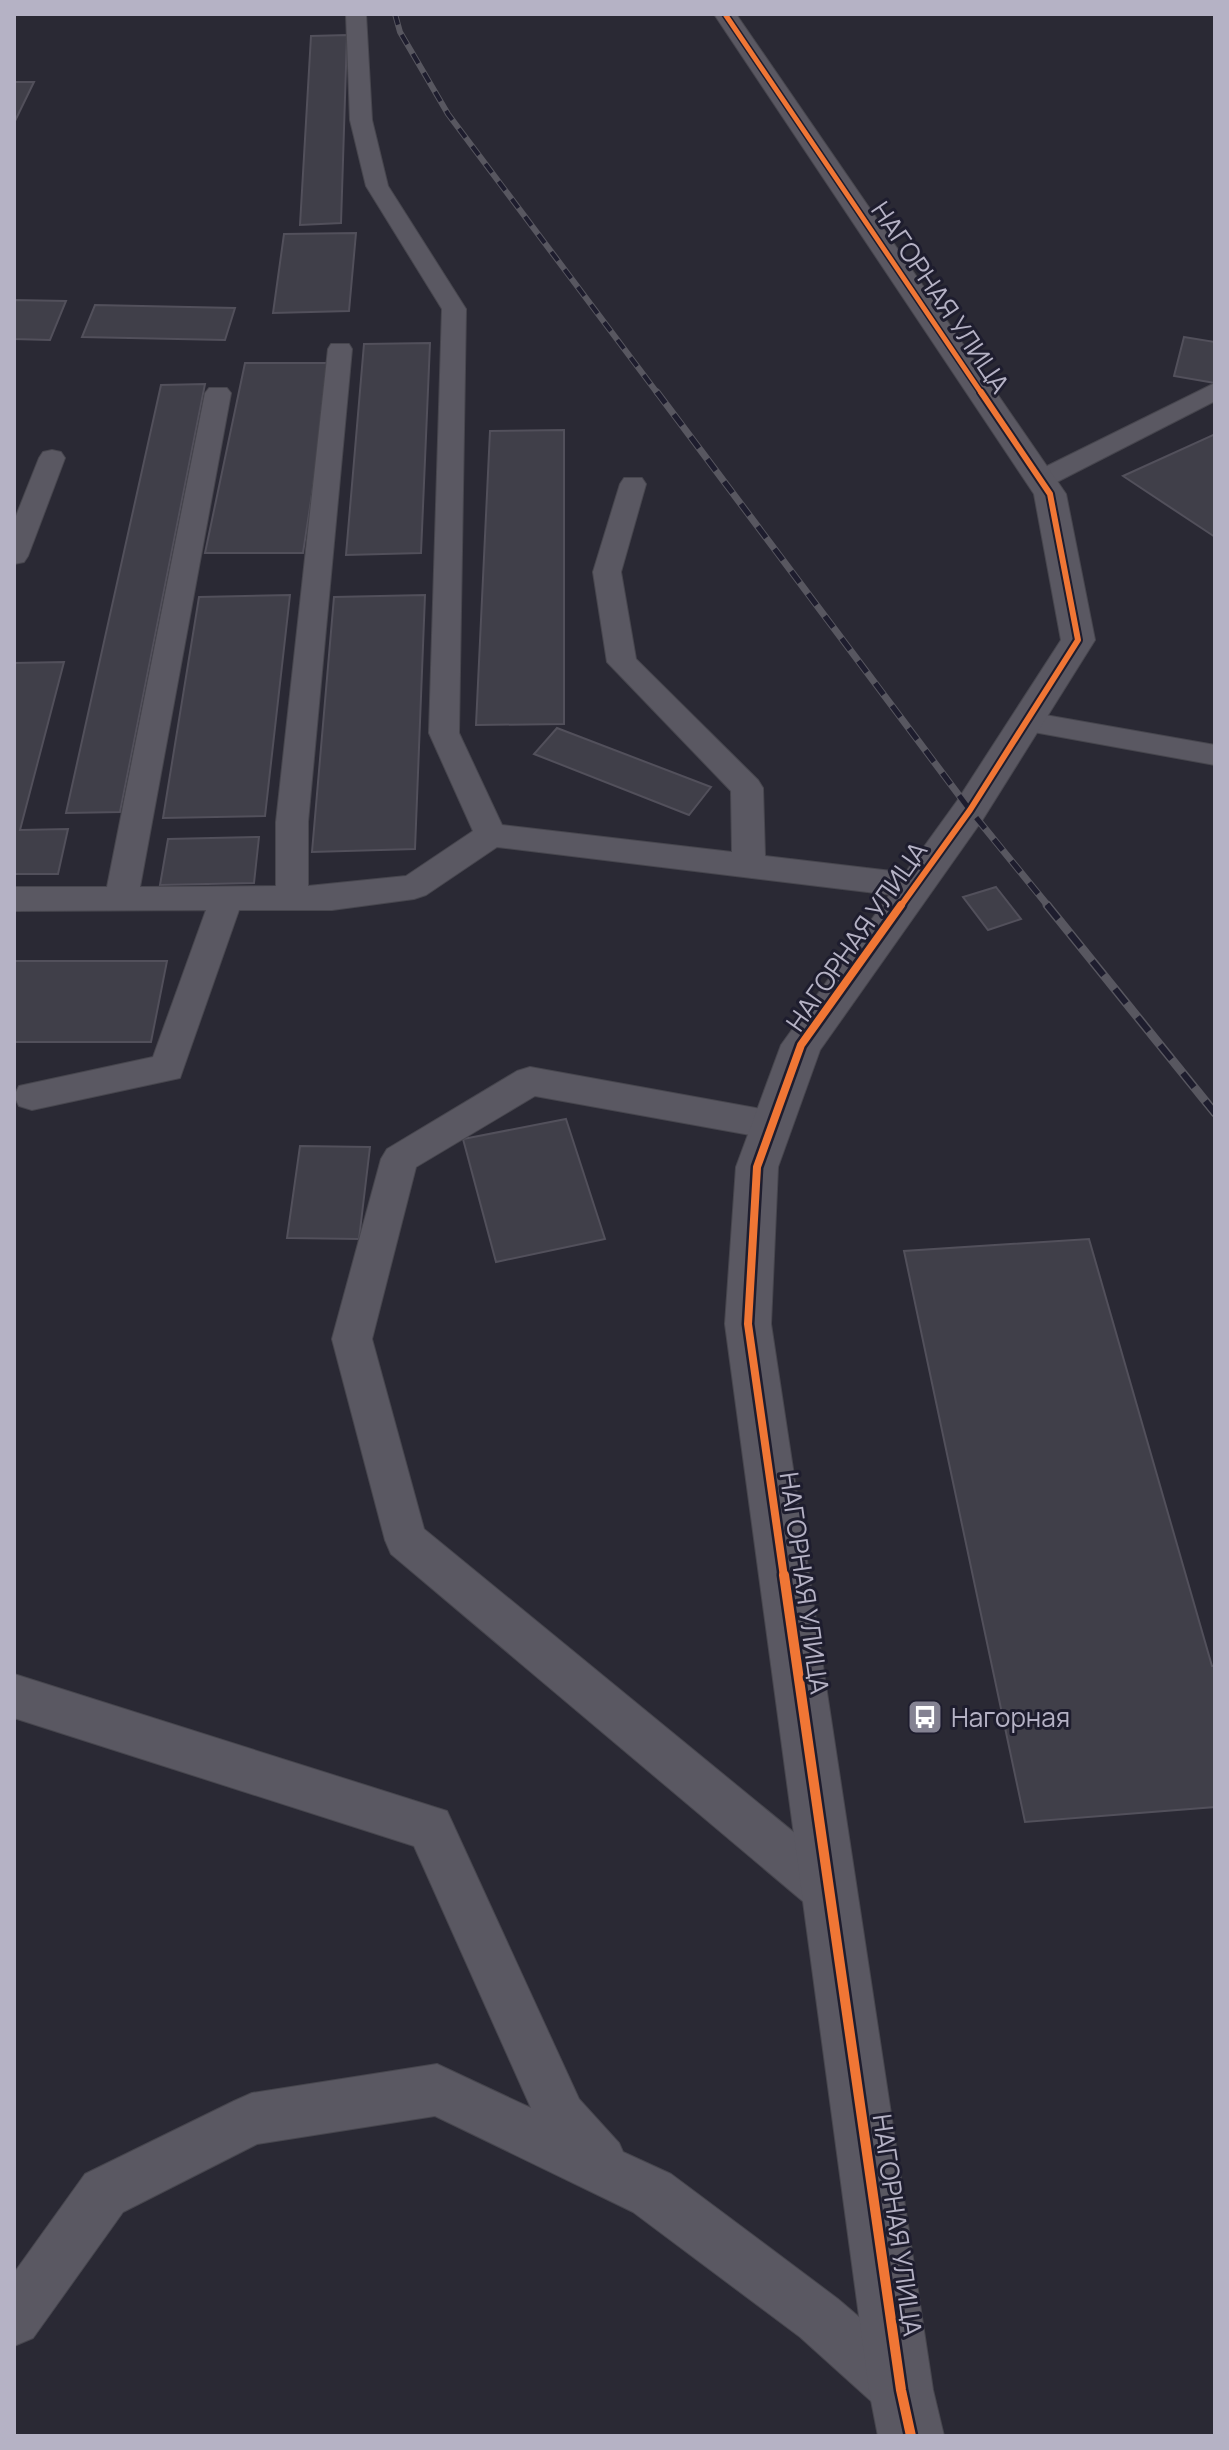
<svg xmlns="http://www.w3.org/2000/svg" width="1229" height="2450" viewBox="0 0 1229 2450" font-family="Manrope,sans-serif">
	<rect width="100%" height="100%" fill="#2a2934"/>
	<g fill="#403f49" stroke="#52505b" stroke-width="2">
		<polygon points="347,35 341,223 300,225 311,36"/>
		<polygon points="14,82 34,82 14,123"/>
		<polygon points="356,233 349,311 273,313 284,234"/>
		<polygon points="14,300 66,301 50,340 14,339"/>
		<polygon points="95,305 235,308 225,340 82,337"/>
		<polygon points="1184,337 1215,342 1215,383 1174,376"/>
		<polygon points="430,343 421,553 346,555 364,344"/>
		<polygon points="245,363 332,363 303,553 205,553"/>
		<polygon points="205,384 120,812 66,813 161,385"/>
		<polygon points="564,430 564,724 476,725 490,431"/>
		<polygon points="1213,435 1215,436 1215,537 1123,476"/>
		<polygon points="290,595 265,816 163,818 199,597"/>
		<polygon points="425,595 415,849 312,852 334,597"/>
		<polygon points="64,662 20,830 68,829 58,874 14,874 14,663"/>
		<polygon points="557,728 711,787 689,815 534,754"/>
		<polygon points="259,837 254,883 160,885 168,839"/>
		<polygon points="996,887 1021,919 988,930 963,897"/>
		<polygon points="14,961 167,961 151,1042 14,1042"/>
		<polygon points="566,1119 605,1239 496,1262 463,1139"/>
		<polygon points="300,1146 370,1147 359,1239 287,1238"/>
		<polygon points="1089,1239 1212,1666 1215,1666 1215,1807 1025,1822 904,1251"/>
	</g>
	<g fill="none" stroke-linecap="round" stroke-linejoin="round">
		<defs>
			<g id="lane">
				<polygon points="346,14 366,14 372,120 388,186 466,309 459,733 502,825 732,852 731,791 607,662 593,572 620,484 624,478 642,478 646,484 621,572 636,659 758,780 763,788 765,856 917,874 929,878 933,886 929,894 917,898 497,847 426,895 414,899 332,910 239,910 180,1078 32,1110 19,1106 14,1096 19,1086 153,1057 206,910 14,911 14,887 107,887 205,393 209,388 227,388 231,393 140,887 276,886 276,822 328,349 331,344 349,344 352,349 308,822 308,886 406,876 473,831 429,733 442,309 366,186 350,120"/>
				<polygon points="1215,383 1215,401 1049,486 1031,486 1027,480 1031,474"/>
				<polygon points="52,450 61,452 65,458 28,556 24,562 14,564 14,521 39,458 43,452"/>
				<polygon points="1028,712 1215,745 1215,765 1017,729 1013,722 1017,715"/>
				<polygon points="530,1067 772,1111 785,1115 790,1125 785,1135 772,1139 535,1096 416,1167 372,1339 424,1529 846,1875 853,1892 846,1909 829,1916 812,1909 391,1554 385,1540 332,1339 381,1159 387,1149 517,1071"/>
				<polygon points="14,1674 447,1811 579,2099 619,2143 623,2152 671,2174 838,2299 921,2370 929,2390 921,2410 901,2418 881,2410 800,2337 633,2212 435,2116 257,2144 123,2212 33,2338 14,2346 14,2273 85,2174 234,2101 252,2093 437,2064 531,2108 414,1846 14,1718"/>
			</g>
			<polygon id="street" points="714,14 736,14 1066,494 1095,640 983,819 820,1050 778,1167 771,1324 933,2390 944,2436 878,2436 869,2390 725,1324 736,1167 781,1045 957,801 1061,640 1034,494"/>
		</defs>
		<use href="#lane" stroke="#47464e" stroke-width="2"/>
		<use href="#street" stroke="#47464e" stroke-width="2"/>
		<use href="#lane" fill="#5a5862" fill-rule="evenodd"/>
		<use href="#street" fill="#5a5862" fill-rule="evenodd"/>
		<defs>
			<polyline id="rail-far2" points="395,14 400,32 448,114 658,394"/>
			<polyline id="rail-far1" points="657,392 970,810 1049,907"/>
			<polyline id="rail" points="1047,905 1215,1113"/>
		</defs>
		<use href="#rail-far2" stroke="#585760" stroke-width="6"/>
		<use href="#rail-far1" stroke="#585760" stroke-width="7"/>
		<use href="#rail" stroke="#585760" stroke-width="9"/>
		<use href="#rail-far2" stroke="#1e1d2e" stroke-width="4" stroke-dasharray="11" stroke-linecap="butt"/>
		<use href="#rail-far1" stroke="#1e1d2e" stroke-width="5" stroke-dasharray="14" stroke-linecap="butt"/>
		<use href="#rail" stroke="#1e1d2e" stroke-width="6" stroke-dasharray="18" stroke-linecap="butt"/>
		<defs>
			<polyline id="cycleway-far3" points="725,14 982,394"/>
			<polyline id="cycleway-far2" points="900,907 970,810 1078,640 1050,494 981,392"/>
			<polyline id="cycleway-far1" points="784,1577 748,1324 757,1167 801,1045 901,905"/>
			<polyline id="cycleway" points="784,1575 901,2390 911,2436"/>
		</defs>
		<use href="#cycleway-far3" stroke="#1e1d2e" stroke-width="8"/>
		<use href="#cycleway-far2" stroke="#1e1d2e" stroke-width="10"/>
		<use href="#cycleway-far1" stroke="#1e1d2e" stroke-width="13"/>
		<use href="#cycleway" stroke="#1e1d2e" stroke-width="15"/>
		<use href="#cycleway-far3" stroke="#f07635" stroke-width="5"/>
		<use href="#cycleway-far2" stroke="#f07635" stroke-width="6"/>
		<use href="#cycleway-far1" stroke="#f07635" stroke-width="8"/>
		<use href="#cycleway" stroke="#f07635" stroke-width="10"/>
	</g>
	<defs>
		<symbol id="bus-square" viewBox="-11 -11 22 22"><rect x="-9" y="-9" width="18" height="18" rx="4" fill="#848292" stroke="#1e1d2e"/><path d="M-5-6H5V4H4V6H2V4H-2V6H-4V4H-5ZM-3.5-4V0h7V-4ZM-3.5 1.2v1.5H-2V1.2ZM2 1.2v1.5H3.5V1.2Z" fill="#fff"/></symbol>
	</defs>
	<g fill-rule="evenodd">
		<use href="#bus-square" x="905" y="1697" width="40" height="40"/>
	</g>
	<g text-anchor="middle" dominant-baseline="central" stroke-width="6" stroke-linejoin="round" paint-order="stroke">
		<g font-size="26" fill="#b5b2c5" stroke="#1e1d2e">
			<text transform="translate(941 297) rotate(56)">НАГОРНАЯ УЛИЦА</text>
			<text transform="translate(856 936) rotate(-55)">НАГОРНАЯ УЛИЦА</text>
			<text transform="translate(805 1583) rotate(82)">НАГОРНАЯ УЛИЦА</text>
			<text transform="translate(898 2225) rotate(82)">НАГОРНАЯ УЛИЦА</text>
		</g>
		<g font-size="26" fill="#b5b2c5" stroke="#1e1d2e" text-anchor="start">
			<text x="951" y="1717">Нагорная</text>
		</g>
	</g>
	<rect width="1229" height="2450" fill="none" stroke="#b5b2c5" stroke-width="32"/>
</svg>
